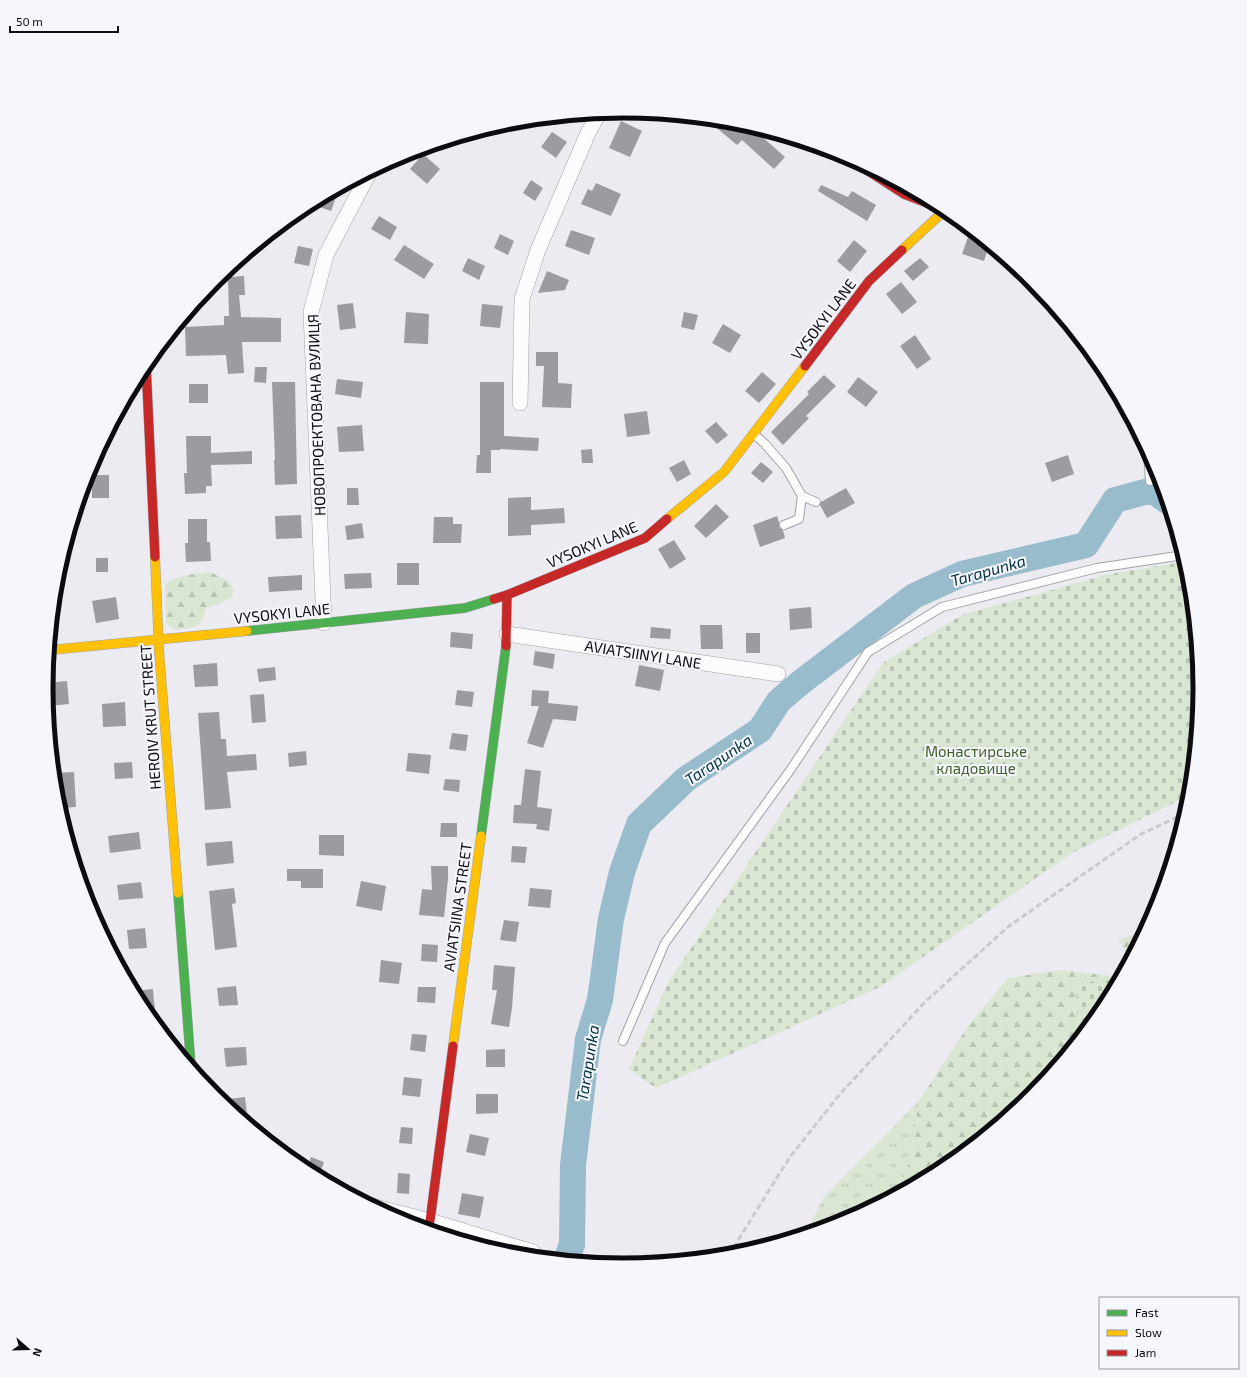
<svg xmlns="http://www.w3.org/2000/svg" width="1247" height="1377" viewBox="0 0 1247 1377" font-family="'Exo 2',sans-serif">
	<defs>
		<pattern id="grass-tufts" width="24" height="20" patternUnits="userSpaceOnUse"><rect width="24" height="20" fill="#d8e6d2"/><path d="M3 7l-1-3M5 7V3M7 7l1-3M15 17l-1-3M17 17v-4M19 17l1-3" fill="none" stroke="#b8c4b3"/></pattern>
		<pattern id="forest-firs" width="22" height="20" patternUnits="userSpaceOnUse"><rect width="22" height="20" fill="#d8e6d2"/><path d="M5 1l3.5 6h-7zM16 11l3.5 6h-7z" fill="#b8c4b3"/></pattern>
		<pattern id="cemetery-stones" width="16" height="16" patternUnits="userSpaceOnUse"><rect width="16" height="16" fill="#d8e6d2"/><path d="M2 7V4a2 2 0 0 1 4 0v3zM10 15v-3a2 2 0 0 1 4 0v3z" fill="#b8c4b3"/></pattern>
	</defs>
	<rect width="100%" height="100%" fill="#ebebf1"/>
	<polygon fill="url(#grass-tufts)" points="919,1101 910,1159 898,1194 844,1222 805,1234 824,1197"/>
	<g fill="url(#forest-firs)">
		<path d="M210 572 229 581 234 589 232 597 219 604 206 608C201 629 197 627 177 630L166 624 165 584C181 575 192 574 210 572Z"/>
		<polygon points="1147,929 1130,960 1119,940"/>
		<polygon points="1060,970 1121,977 1104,1010 1032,1097 944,1169 898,1194 910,1159 919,1101 968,1026 1008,978"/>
	</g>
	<g fill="url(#cemetery-stones)">
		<polygon points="1176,563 1186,563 1190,576 1201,689 1190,795 1072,853 880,987 656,1088 629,1069 669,981 883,663 962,615 1105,575"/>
		<polygon points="1112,980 1117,984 1104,1010 1089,1027 1078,1028 1076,983"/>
	</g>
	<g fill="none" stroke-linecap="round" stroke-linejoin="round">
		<polyline stroke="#98bccc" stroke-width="26" points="566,1260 572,1245 573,1165 588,1039 600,1000 611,919 622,872 639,824 686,779 760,730 779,701 800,683 914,596 962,574 1086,545 1115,500 1152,490 1167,501"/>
	</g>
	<g fill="#9c9b9f">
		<polygon points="706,119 736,122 750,126 785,157 774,169 742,140 737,145"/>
		<polygon points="621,121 642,131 630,157 609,148"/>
		<polygon points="552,132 567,142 556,158 541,147"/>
		<polygon points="423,154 440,169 427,184 410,169"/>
		<polygon points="531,180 543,188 535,201 523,193"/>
		<polygon points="596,183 621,194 611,216 581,204 588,189 592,191"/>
		<polygon points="821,185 848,197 852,191 876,205 867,221 818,191"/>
		<polygon points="339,189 331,211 311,204 321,198"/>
		<polygon points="379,216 397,227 390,240 371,229"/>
		<polygon points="571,230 595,238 589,255 565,246"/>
		<polygon points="500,234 514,241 508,255 494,248"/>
		<polygon points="968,237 989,245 984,261 962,254"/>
		<polygon points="854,240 867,251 850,272 837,261"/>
		<polygon points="404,245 434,264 424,279 394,260"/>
		<polygon points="298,246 313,249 309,266 294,263"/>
		<polygon points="468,258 485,266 479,280 462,271"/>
		<polygon points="920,258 929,267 913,281 904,271"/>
		<polygon points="547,271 569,280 565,290 538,293"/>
		<polygon points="244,276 245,295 239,295 241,317 281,318 281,342 242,342 244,373 228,374 226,355 186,356 185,327 224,325 224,316 229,316 228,277"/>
		<polygon points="901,282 917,302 902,314 886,294"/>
		<polygon points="353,303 356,328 340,330 337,305"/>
		<polygon points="482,304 503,306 500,328 480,326"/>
		<polygon points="406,312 429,314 428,344 404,343"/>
		<polygon points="684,312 698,315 694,330 681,327"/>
		<polygon points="723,324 741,335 730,353 712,343"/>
		<polygon points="915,335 931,359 917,369 900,346"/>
		<polygon points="536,352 558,352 558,383 572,384 571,408 542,407 544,366 536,366"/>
		<polygon points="255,367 267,367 266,383 254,382"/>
		<polygon points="762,372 776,384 759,403 745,391"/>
		<polygon points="824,375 836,386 806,416 809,418 783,445 771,432 809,394 807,392"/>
		<polygon points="858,377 878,392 866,407 847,392"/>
		<polygon points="337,379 363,382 361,398 335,394"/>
		<polygon points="272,382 295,382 297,484 275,485 274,460 275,460"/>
		<polygon points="480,382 504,382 504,436 539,438 538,451 500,449 500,450 491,450 491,473 476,473 477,455 480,455"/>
		<rect x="189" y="384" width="19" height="19"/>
		<polygon points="647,411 650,434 627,437 624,414"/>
		<polygon points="716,422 728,435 717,444 705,431"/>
		<polygon points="362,425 364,451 339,452 337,427"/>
		<polygon points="186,436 211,436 211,453 252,451 252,464 211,465 212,486 206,486 206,493 185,494 184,473 187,473"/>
		<polygon points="592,449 593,463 582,463 581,450"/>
		<polygon points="1068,455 1074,474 1052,482 1045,463"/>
		<polygon points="684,460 691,474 677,482 669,468"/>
		<polygon points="761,462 773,472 763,483 751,473"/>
		<rect x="92" y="475" width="17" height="23"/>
		<polygon points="347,488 358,488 359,505 347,505"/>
		<polygon points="846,488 855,503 827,518 820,505 821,502"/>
		<polygon points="531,497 531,510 564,508 565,523 531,525 531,535 508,536 508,498"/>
		<polygon points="716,504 729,517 706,538 694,526"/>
		<polygon points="301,515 302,538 276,539 275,516"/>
		<polygon points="777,516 779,522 779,527 783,530 785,538 760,547 753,525"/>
		<polygon points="434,517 453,517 453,524 462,524 461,543 433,543"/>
		<polygon points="188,519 207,519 207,542 210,542 211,561 186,562 185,543 188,543"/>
		<polygon points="362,523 364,538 347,540 345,526"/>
		<polygon points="674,540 686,559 670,569 658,549"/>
		<rect x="96" y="558" width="12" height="14"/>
		<rect x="397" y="563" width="22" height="22"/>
		<polygon points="371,573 372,588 345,589 344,574"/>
		<polygon points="302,575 302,590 269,592 268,577"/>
		<polygon points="116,597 119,619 96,623 92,601"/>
		<polygon points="811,607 812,628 790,630 789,609"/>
		<polygon points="700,625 722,625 723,649 701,649"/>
		<polygon points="651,627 671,629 670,639 650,638"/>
		<polygon points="451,632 473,634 472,649 450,647"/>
		<rect x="746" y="633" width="14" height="20"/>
		<polygon points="535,651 555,654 553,669 533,665"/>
		<polygon points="217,663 218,686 195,687 193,665"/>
		<polygon points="639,665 664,670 660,691 635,686"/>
		<polygon points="275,667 276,680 259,682 257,669"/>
		<polygon points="67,681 69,704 48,706 47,683"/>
		<polygon points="457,690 474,692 472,707 455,705"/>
		<polygon points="532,690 549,691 548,703 578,706 576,721 553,719 543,748 527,743 539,706 531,706"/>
		<polygon points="264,694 266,722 252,723 250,695"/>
		<polygon points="125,702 126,726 103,727 102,704"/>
		<polygon points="219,712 221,739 226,739 227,756 256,754 257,770 227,772 231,808 205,810 198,713"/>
		<polygon points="452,733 468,735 466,751 449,749"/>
		<polygon points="306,751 307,765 289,767 288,753"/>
		<polygon points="408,753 431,755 429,774 406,771"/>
		<polygon points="132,762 133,778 115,779 114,763"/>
		<polygon points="525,769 541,771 537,807 552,809 549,831 536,829 537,824 513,823 514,805 521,805"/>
		<polygon points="74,772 76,807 59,808 57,801 54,773"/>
		<polygon points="445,779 460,780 459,792 443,790"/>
		<polygon points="441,823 457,823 457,837 440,837"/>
		<polygon points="139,832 141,849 110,853 108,836"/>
		<polygon points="319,835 344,835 344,856 319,855"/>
		<polygon points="232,841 234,863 207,866 205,843"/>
		<polygon points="512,846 527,847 525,863 511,862"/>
		<polygon points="431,866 448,866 448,879 444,917 419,915 422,889 432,890"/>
		<polygon points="287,869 323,869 323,888 301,888 301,881 287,881"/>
		<polygon points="361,881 386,886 382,911 356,906"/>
		<polygon points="141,882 143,898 119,900 117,885"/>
		<polygon points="234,888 236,903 232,904 237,947 215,950 209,891"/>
		<polygon points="530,888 552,890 550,908 528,906"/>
		<polygon points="504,920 519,922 516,942 500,940"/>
		<polygon points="145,928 147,948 129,949 127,930"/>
		<polygon points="422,944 438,945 437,962 421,961"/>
		<polygon points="381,960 402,963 399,984 379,982"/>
		<polygon points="494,965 515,967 512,1008 509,1027 491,1024 497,990 492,990"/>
		<polygon points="236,986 238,1005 219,1006 217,988"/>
		<polygon points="418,987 436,987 435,1003 417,1002"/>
		<polygon points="153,989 154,1001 157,1026 143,1009 134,991"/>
		<polygon points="412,1034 427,1035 425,1052 410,1050"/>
		<polygon points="246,1047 247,1065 226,1067 224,1048"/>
		<polygon points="505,1049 505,1067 486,1067 486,1050"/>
		<polygon points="404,1077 422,1079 420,1097 402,1095"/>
		<polygon points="476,1094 498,1094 498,1113 476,1114"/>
		<polygon points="245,1097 247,1114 237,1115 231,1109 229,1099"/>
		<polygon points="401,1127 413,1128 412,1144 399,1143"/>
		<polygon points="470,1134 489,1138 485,1156 466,1152"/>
		<polygon points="311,1157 324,1162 320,1173 307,1169"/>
		<polygon points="398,1173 410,1174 409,1194 397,1193"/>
		<polygon points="462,1193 484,1197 480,1218 458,1214"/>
	</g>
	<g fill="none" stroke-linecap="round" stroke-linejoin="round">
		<defs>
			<g id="lane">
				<polyline points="754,434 765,444 786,468 802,496 816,502"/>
				<polyline points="1148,451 1150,481"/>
				<polyline points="784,525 799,519 802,496"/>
				<polyline points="623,1041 665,943 791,769 868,652 942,607 1097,568 1184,555"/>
			</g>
			<g id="street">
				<polyline points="520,403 522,299 538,250 588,133 599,113"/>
				<polyline points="324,623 311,312 326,255 369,173"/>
				<polyline points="507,634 778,674"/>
				<polyline points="372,1206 430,1221 533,1252"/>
			</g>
			<g id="fast">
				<polyline points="247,631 465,608 494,599"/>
				<polyline points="481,836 506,646"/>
				<polyline points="178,893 191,1067"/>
			</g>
			<g id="slow">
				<polyline points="902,250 945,210"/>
				<polyline points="667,519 724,472 805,366"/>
				<polyline points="155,557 159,650 178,893"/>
				<polyline points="50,650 247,631"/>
				<polyline points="453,1046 481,836"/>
			</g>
			<g id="jam">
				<polyline points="842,154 904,194 948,211"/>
				<polyline points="146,364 155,557"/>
				<polyline points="805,366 869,281 902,250"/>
				<polyline points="494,599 507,595 645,538 667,519"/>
				<polyline points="506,646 507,595"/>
				<polyline points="430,1221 453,1046"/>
			</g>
		</defs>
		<use href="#lane" stroke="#a2a2a7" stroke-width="10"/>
		<use href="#street" stroke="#a2a2a7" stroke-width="16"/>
		<use href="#fast" stroke="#a2a2a7" stroke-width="10"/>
		<use href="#slow" stroke="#a2a2a7" stroke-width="10"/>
		<use href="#jam" stroke="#a2a2a7" stroke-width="10"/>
		<use href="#lane" stroke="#fcfcfd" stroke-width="8"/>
		<use href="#street" stroke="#fcfcfd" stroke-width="15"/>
		<use href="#fast" stroke="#4caf50" stroke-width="9"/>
		<use href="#slow" stroke="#ffc107" stroke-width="9"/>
		<use href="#jam" stroke="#c62828" stroke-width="9"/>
		<polyline stroke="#cacacc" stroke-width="3" stroke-dasharray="6 3" stroke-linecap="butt" points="730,1256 740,1237 790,1157 840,1094 924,1003 1009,926 1141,834 1186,813"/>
	</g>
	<g text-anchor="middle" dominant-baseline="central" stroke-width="4" stroke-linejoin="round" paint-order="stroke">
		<g font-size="15" fill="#0c0c10" stroke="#f6f6fd">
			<text transform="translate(823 319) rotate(-53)">VYSOKYI LANE</text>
			<text transform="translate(316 415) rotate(-92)">НОВОПРОЕКТОВАНА ВУЛИЦЯ</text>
			<text transform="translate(592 544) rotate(-23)">VYSOKYI LANE</text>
			<text transform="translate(282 613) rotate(-6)">VYSOKYI LANE</text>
			<text transform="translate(643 654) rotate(9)">AVIATSIINYI LANE</text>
			<text transform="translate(150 717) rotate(-94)">HEROIV KRUT STREET</text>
			<text transform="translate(457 907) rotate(-82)">AVIATSIINA STREET</text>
		</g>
		<g font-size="15" fill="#416128" stroke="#f6f6fd">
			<text x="976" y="751">Монастирське<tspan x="976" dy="17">кладовище</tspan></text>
		</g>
		<g font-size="16" font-style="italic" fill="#003241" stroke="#f6f6fd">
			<text transform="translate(988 570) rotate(-16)">Tarapunka</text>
			<text transform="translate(718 759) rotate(-34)">Tarapunka</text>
			<text transform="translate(587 1063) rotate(-81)">Tarapunka</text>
		</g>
	</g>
	<path d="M0 0H1247V1377H0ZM53 688a570 570 0 1 1 1140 0a570 570 0 1 1-1140 0Z" fill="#f6f6fd" fill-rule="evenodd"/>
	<path fill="none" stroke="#0c0c10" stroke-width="5" d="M53 688a570 570 0 1 1 1140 0a570 570 0 1 1-1140 0Z"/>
	<rect x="1099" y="1297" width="140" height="72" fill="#f6f6fd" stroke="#98989e"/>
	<rect x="1107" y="1310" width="20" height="6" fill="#4caf50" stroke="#98989e"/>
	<text x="1135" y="1317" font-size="12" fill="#0c0c10">Fast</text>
	<rect x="1107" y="1330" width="20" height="6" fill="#ffc107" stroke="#98989e"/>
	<text x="1135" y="1337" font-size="12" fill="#0c0c10">Slow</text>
	<rect x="1107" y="1350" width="20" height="6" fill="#c62828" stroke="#98989e"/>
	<text x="1135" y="1357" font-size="12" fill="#0c0c10">Jam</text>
	<g transform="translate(28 1349) rotate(110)" stroke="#f6f6fd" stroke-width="3" paint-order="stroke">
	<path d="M0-3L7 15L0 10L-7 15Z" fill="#0c0c10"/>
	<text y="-6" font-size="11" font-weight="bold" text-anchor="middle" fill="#0c0c10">N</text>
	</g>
	<path d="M10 26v6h108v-6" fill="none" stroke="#0c0c10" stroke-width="2"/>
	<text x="16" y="26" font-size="12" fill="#0c0c10" stroke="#f6f6fd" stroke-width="3" paint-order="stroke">50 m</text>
</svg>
